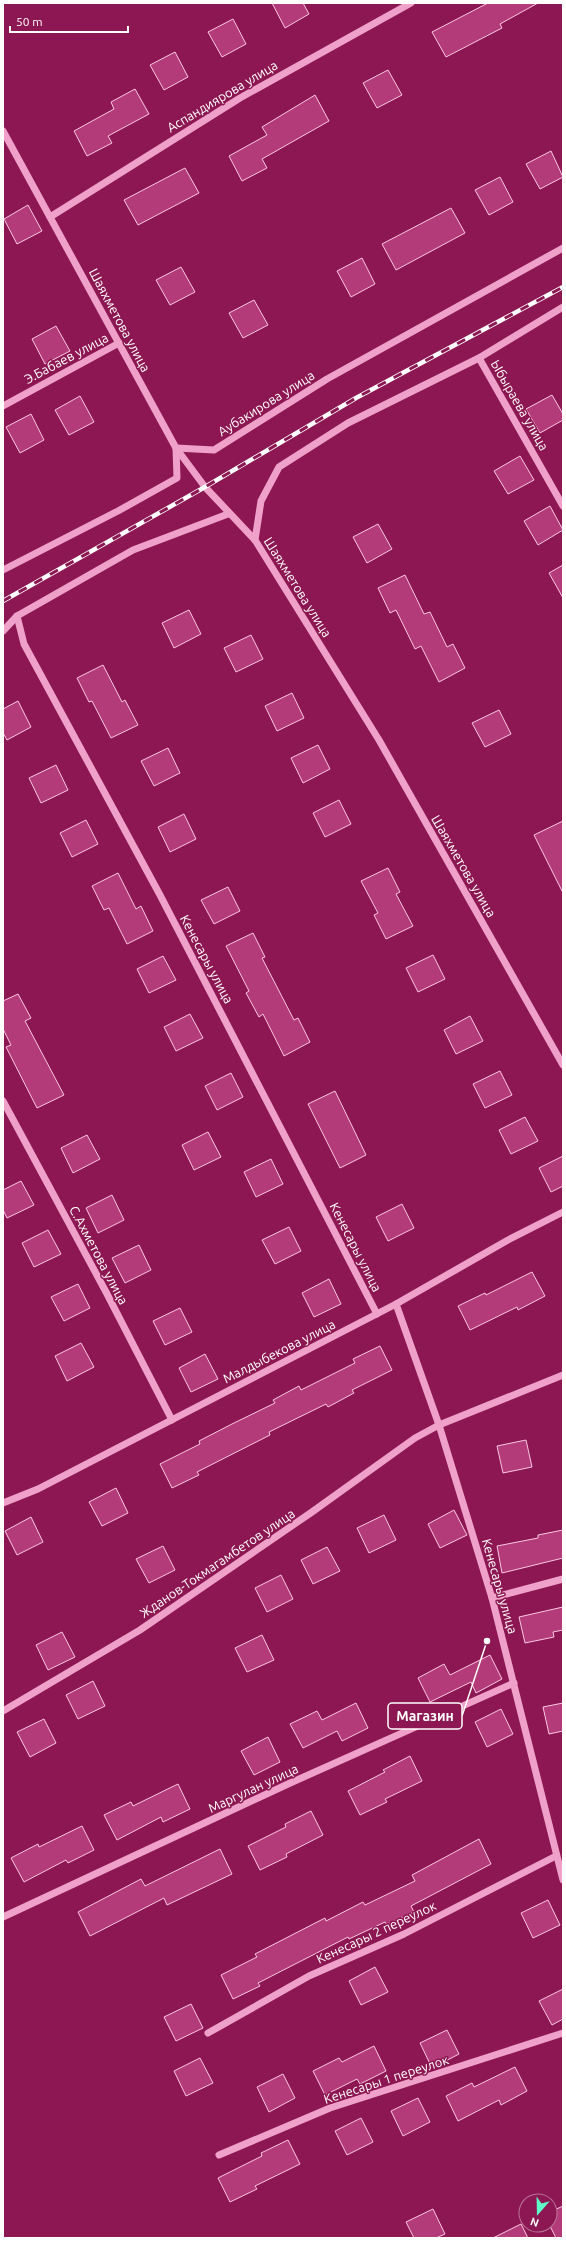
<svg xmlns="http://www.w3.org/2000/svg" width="566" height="2241" viewBox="0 0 566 2241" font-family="Ubuntu,sans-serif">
	<rect width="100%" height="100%" fill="#8d1752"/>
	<g fill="#b43b79" stroke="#fbc8e2">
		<polygon points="272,3 303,3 309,14 285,28"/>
		<polygon points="488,3 538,3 500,24 502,28 446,57 432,32"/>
		<polygon points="233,19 246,44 222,57 208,32"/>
		<polygon points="175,52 188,77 164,90 150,65"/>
		<polygon points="388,70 402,95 377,108 363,83"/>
		<polygon points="135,89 149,114 108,136 112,143 87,156 74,131 114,109 111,102"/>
		<polygon points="315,95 329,121 262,159 267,168 242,181 229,156 267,135 262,127"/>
		<polygon points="551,151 563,177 540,189 526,164"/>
		<polygon points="185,168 199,193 138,225 124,200"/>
		<polygon points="500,177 513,202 489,215 475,190"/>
		<polygon points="28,205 42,231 17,244 4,219"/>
		<polygon points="451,208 465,233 396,270 382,244"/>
		<polygon points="362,258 375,284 351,297 337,271"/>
		<polygon points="181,267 195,292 170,305 156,280"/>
		<polygon points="254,300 268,325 243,338 229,313"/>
		<polygon points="56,326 70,351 45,364 32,339"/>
		<polygon points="552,395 563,414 563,420 540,433 526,409"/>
		<polygon points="80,396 94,422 69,435 55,410"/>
		<polygon points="31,414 44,440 20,453 6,427"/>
		<polygon points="520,456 534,480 508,494 494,471"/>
		<polygon points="550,506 563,530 538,545 524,521"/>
		<polygon points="378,524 392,549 367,563 353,537"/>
		<polygon points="563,565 563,598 549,573"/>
		<polygon points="405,575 424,614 430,612 447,647 453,644 465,668 439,682 421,646 415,649 396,610 390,613 378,588"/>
		<polygon points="189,610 201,634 174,648 162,623"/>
		<polygon points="251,635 263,659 236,672 224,648"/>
		<polygon points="103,665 122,702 125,700 138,725 111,738 92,701 89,702 77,678"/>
		<polygon points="292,693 304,718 277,731 265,706"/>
		<polygon points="18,701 31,727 7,740 3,733 3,709"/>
		<polygon points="499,710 511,734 485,747 472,723"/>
		<polygon points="318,745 330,769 303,783 291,758"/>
		<polygon points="168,748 180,773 154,786 141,761"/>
		<polygon points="56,765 68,790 41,803 29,778"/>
		<polygon points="339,800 351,824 325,837 313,813"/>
		<polygon points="184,814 196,839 170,852 158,827"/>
		<polygon points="86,820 98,844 72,857 60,833"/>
		<polygon points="563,821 563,893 534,835"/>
		<polygon points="388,868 400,892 396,894 413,926 386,939 374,915 378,913 361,881"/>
		<polygon points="118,873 136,909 141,906 153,931 127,944 109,908 104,910 92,886"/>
		<polygon points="228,887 240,911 214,924 201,900"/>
		<polygon points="253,933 265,957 262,958 294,1020 298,1018 310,1042 284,1056 263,1014 259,1017 246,993 249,991 226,946"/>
		<polygon points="433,955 445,979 418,992 406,968"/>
		<polygon points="163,956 176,980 149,993 137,969"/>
		<polygon points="18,994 31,1018 25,1021 64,1095 37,1108 6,1047 11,1045 3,1029 3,1001"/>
		<polygon points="190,1014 203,1038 176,1051 164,1027"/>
		<polygon points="470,1016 483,1041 456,1054 444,1030"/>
		<polygon points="500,1071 512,1095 485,1108 473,1084"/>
		<polygon points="231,1073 243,1097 217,1110 205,1086"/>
		<polygon points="335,1091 366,1155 340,1168 308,1104"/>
		<polygon points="525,1117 538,1141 511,1154 499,1130"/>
		<polygon points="208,1132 221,1157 194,1170 182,1145"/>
		<polygon points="87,1135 100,1159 73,1173 61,1148"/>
		<polygon points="563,1156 563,1186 551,1192 539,1168"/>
		<polygon points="271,1159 283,1184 256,1197 244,1172"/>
		<polygon points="21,1181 34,1205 7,1218 3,1210 3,1190"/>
		<polygon points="112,1195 124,1220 98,1233 86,1208"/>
		<polygon points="402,1204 414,1228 388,1241 376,1217"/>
		<polygon points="289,1227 301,1251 275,1264 262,1240"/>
		<polygon points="48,1230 61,1254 34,1267 22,1243"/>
		<polygon points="139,1245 151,1270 125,1283 112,1258"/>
		<polygon points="532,1272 545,1296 518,1310 517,1307 470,1330 458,1306 485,1293 486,1295"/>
		<polygon points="329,1279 341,1304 314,1317 302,1293"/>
		<polygon points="78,1284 90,1308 64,1321 51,1297"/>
		<polygon points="180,1308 192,1332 165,1345 153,1321"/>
		<polygon points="81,1343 94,1367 67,1381 55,1356"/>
		<polygon points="380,1346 392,1370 352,1390 354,1393 328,1407 326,1404 269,1432 270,1435 197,1472 199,1475 172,1488 160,1464 200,1444 199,1441 232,1424 275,1403 273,1400 299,1386 301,1390 355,1363 353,1359"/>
		<polygon points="205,1354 218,1379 191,1392 179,1368"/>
		<polygon points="526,1440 532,1467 503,1473 497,1446"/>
		<polygon points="116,1488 128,1513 102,1526 89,1502"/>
		<polygon points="454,1510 467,1535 440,1548 428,1524"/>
		<polygon points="384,1515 396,1540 369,1553 357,1528"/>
		<polygon points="31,1517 43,1542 17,1555 5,1531"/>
		<polygon points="563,1530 563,1558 502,1573 497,1546 538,1538 538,1535"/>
		<polygon points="163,1546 175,1570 149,1583 136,1559"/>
		<polygon points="327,1547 340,1571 313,1584 301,1560"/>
		<polygon points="281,1575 293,1599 267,1612 255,1588"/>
		<polygon points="563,1607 563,1630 553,1632 554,1637 525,1643 519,1617"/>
		<polygon points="62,1632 75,1657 48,1670 36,1645"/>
		<polygon points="262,1635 274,1660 247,1672 235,1648"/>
		<polygon points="490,1655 502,1679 476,1693 471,1682 430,1702 418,1678 444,1664 450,1675"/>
		<polygon points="93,1681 105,1706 78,1719 66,1695"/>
		<polygon points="356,1703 368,1728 342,1741 337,1731 303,1748 290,1724 317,1711 322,1720"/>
		<polygon points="563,1703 563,1731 549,1734 543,1707"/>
		<polygon points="501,1709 513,1734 487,1747 475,1722"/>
		<polygon points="44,1719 56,1743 30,1757 17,1732"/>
		<polygon points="268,1737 280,1762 254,1775 241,1751"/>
		<polygon points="410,1756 422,1781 385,1799 387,1802 360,1815 348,1791 385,1772 383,1770"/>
		<polygon points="178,1784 190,1809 163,1822 161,1817 117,1840 104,1815 131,1802 133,1806"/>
		<polygon points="311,1811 323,1835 286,1854 287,1857 260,1870 248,1846 286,1827 285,1824"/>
		<polygon points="82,1826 94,1850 68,1863 66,1860 24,1882 11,1858 38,1844 39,1847"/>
		<polygon points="479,1839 491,1864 411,1906 414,1912 387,1925 385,1922 349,1939 348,1937 258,1983 260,1986 233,1999 221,1975 257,1957 255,1954 325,1918 326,1921 363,1902 365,1905 415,1881 412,1875"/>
		<polygon points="220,1849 232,1874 167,1905 164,1898 90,1936 78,1912 141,1879 145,1886"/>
		<polygon points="548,1900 560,1925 533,1938 521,1913"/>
		<polygon points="375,1967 388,1992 361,2005 349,1981"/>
		<polygon points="563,1989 563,2019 552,2025 539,2001"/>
		<polygon points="191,2004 203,2028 176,2041 164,2017"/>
		<polygon points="447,2030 459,2054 432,2068 420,2043"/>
		<polygon points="374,2046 386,2071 360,2084 357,2079 325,2095 313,2071 339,2058 342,2062"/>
		<polygon points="200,2058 213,2083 186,2096 174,2071"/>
		<polygon points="515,2067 527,2091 501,2105 499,2100 458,2121 446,2096 472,2083 474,2087"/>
		<polygon points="283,2074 295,2098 269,2112 257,2087"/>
		<polygon points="418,2098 430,2122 403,2136 391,2111"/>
		<polygon points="361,2118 373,2142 347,2155 335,2131"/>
		<polygon points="288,2140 300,2164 255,2186 257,2189 230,2202 218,2178 262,2156 261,2153"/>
		<polygon points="563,2206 563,2238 556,2238 550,2226 550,2212"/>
		<polygon points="433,2209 445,2234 436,2238 414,2238 406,2222"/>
		<polygon points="521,2224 528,2238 493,2238"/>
	</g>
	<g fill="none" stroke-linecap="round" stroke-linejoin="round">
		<g stroke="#efa1ca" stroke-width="7">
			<polyline points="3,131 176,448 205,487 255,540 379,740 563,1065"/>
			<polyline points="50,217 240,98 411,3"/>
			<polyline points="479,358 563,506"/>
			<polyline points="3,406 119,343"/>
			<polyline points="255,540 261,501 279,467 348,423 479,358 563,307"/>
			<polyline points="3,570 118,511 177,478 176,448 214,450 327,379 563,248"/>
			<polyline points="17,616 24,644 160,895 377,1314"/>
			<polyline points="3,631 17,616 133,550 228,514"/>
			<polyline points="3,1101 106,1292 172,1420"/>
			<polyline points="396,1304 439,1425 492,1598 563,1880"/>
			<polyline points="3,1503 38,1489 396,1304 508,1240 563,1212"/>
			<polyline points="492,1598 563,1579"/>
			<polyline points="3,1711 140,1630 312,1512 415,1438 439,1425 563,1375"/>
			<polyline points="3,1917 288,1784 514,1683"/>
			<polyline points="208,2033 309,1976 404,1934 556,1856"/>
			<polyline points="219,2155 330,2108 563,2033"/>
		</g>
		<defs>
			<polyline id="rail" points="3,601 205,487 356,398 563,287"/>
		</defs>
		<use href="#rail" stroke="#fff" stroke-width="4.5"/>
		<use href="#rail" stroke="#8d1752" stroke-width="3" stroke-dasharray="9" stroke-linecap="butt"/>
	</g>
	<g text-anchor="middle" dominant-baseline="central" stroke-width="3" stroke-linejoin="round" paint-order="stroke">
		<g font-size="13" fill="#fff" stroke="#8d1752">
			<text transform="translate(222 96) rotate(-31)">Аспандиярова улица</text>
			<text transform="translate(120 320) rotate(62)">Шаяхметова улица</text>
			<text transform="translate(66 358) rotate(-28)">Э.Бабаев улица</text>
			<text transform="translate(266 403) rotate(-32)">Аубакирова улица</text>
			<text transform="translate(520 405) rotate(60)">Ыбыраева улица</text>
			<text transform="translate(298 587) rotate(58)">Шаяхметова улица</text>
			<text transform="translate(464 866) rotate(60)">Шаяхметова улица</text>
			<text transform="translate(207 959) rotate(62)">Кенесары улица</text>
			<text transform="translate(356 1247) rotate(63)">Кенесары улица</text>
			<text transform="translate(99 1255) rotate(62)">С.Ахметова улица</text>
			<text transform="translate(279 1351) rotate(-27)">Малдыбекова улица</text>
			<text transform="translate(217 1563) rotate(-34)">Жданов-Токмагамбетов улица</text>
			<text transform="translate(500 1586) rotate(74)">Кенесары улица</text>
			<text transform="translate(253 1788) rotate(-25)">Маргулан улица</text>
			<text transform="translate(376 1932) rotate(-25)">Кенесары 2 переулок</text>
			<text transform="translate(386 2079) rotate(-18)">Кенесары 1 переулок</text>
		</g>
	</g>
	<path fill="none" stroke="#fff" stroke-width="1.5" d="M487 1641L462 1716"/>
	<circle fill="#fff" stroke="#8d1752" stroke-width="1.5" cx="487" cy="1641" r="4"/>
	<rect fill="#8d1752" stroke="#fff" stroke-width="1.5" x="388" y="1703" width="74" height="26" rx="4"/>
	<g font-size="14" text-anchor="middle" font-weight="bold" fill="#fff">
		<text x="425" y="1721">Магазин</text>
	</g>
	<rect width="566" height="2241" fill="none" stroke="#ffffff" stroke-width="8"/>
	<g transform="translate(538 2213) rotate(200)"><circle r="19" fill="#8d1752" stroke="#bb7497"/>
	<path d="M0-3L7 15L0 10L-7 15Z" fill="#60ffc7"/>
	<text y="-6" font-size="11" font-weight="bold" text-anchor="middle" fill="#ffffff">N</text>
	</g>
	<path d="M10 26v6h118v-6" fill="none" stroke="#ffffff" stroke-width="2"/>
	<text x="16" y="26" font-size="12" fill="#ffffff" stroke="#8d1752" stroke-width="3" paint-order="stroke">50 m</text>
</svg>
